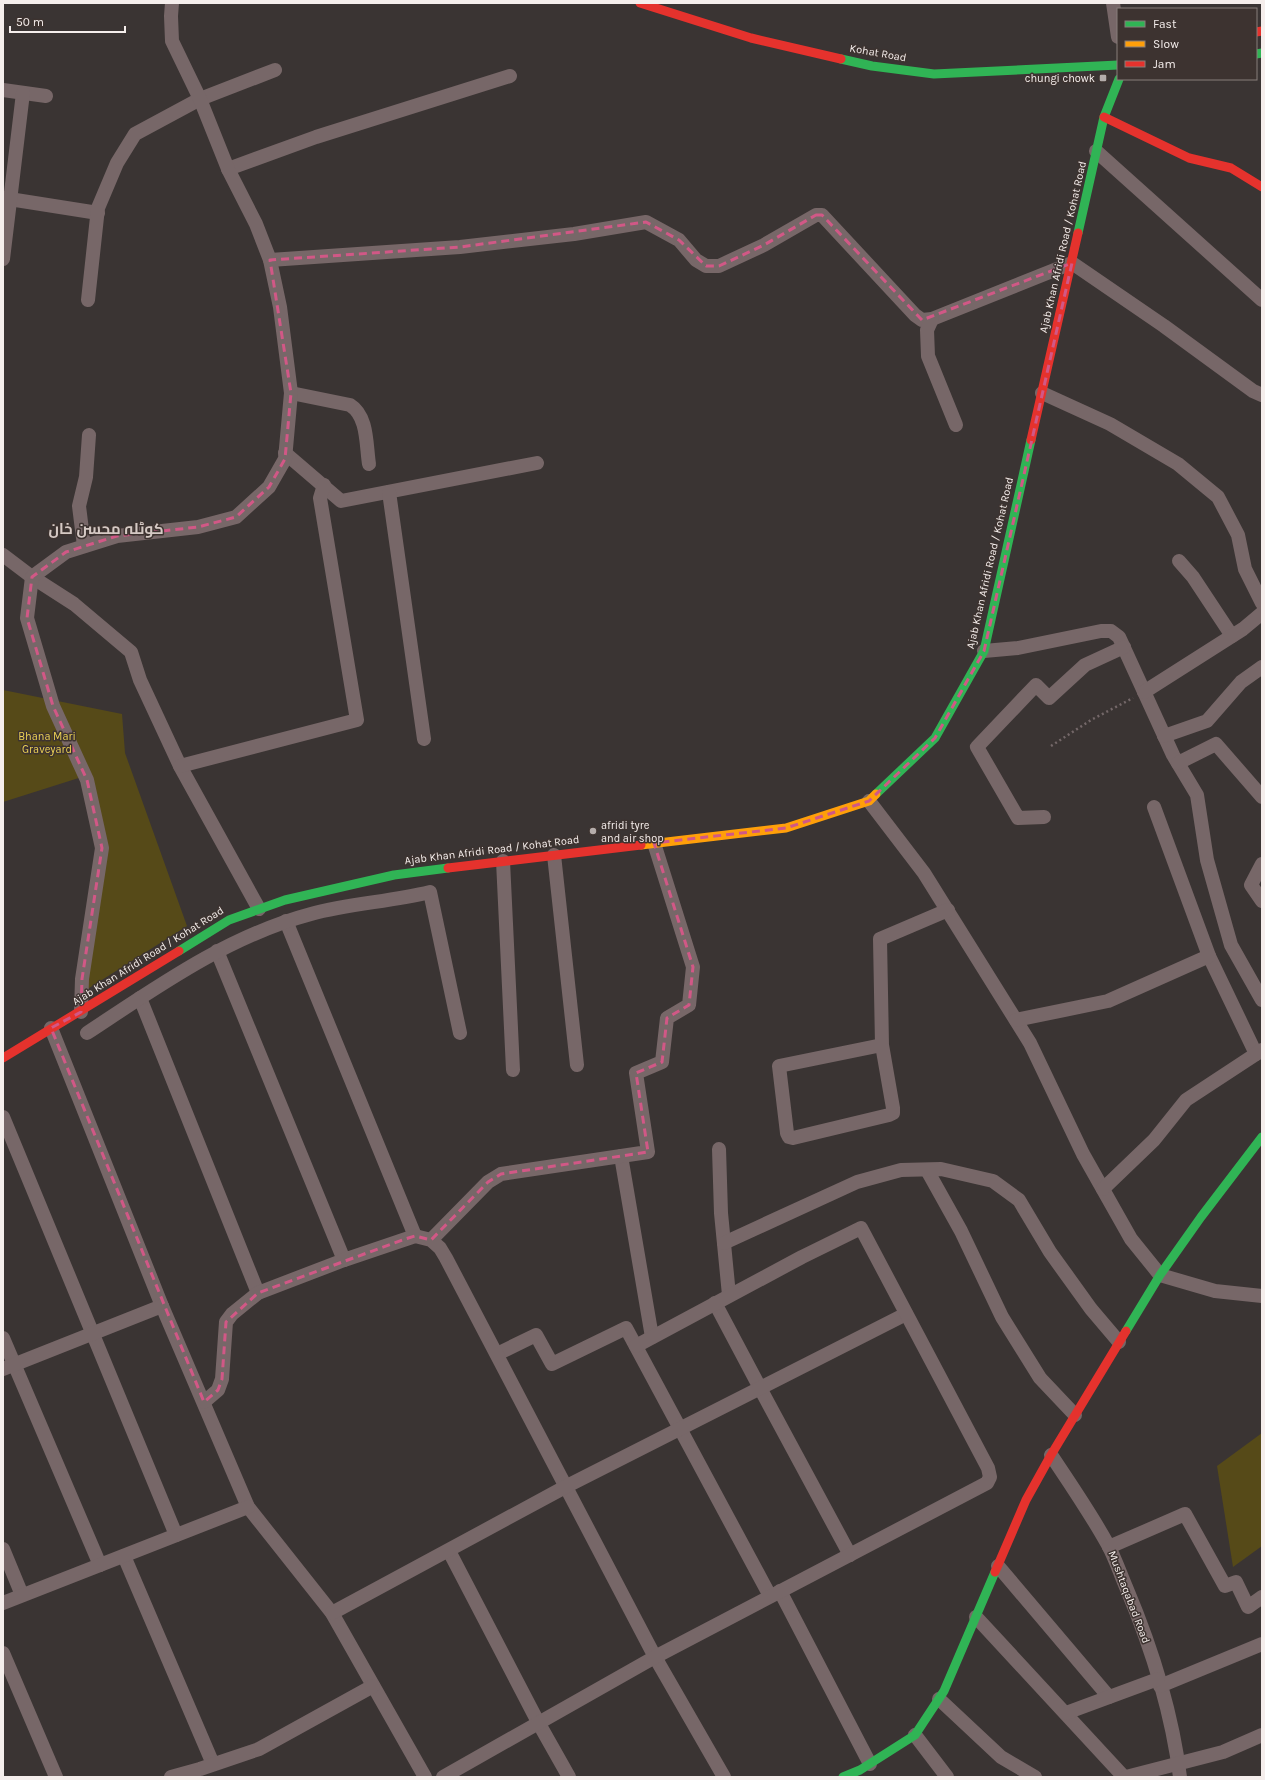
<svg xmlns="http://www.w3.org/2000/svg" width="1265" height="1780" viewBox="0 0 1265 1780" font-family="Karla,Cairo,sans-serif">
	<rect width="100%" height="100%" fill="#3a3433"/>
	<g fill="#564a18">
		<polygon points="3,690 122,714 125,753 187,926 75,997 102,848 85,776 3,802"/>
		<polygon points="1262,1433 1262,1546 1233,1567 1217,1466"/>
	</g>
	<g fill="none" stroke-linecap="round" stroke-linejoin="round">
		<polyline stroke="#746869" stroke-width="2.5" stroke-dasharray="2 3" stroke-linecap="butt" points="1051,746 1091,720 1133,698"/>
		<g stroke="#776768" stroke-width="14">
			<polyline points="1113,3 1118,37"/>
			<polyline points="3,90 46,96"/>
			<polyline points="1096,151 1262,300"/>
			<polyline points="228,169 316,137 510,76"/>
			<polyline points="3,198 98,213"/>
			<polyline points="3,259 23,93"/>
			<polyline points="270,260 460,247 574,234 646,222 679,240 696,260 706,266 719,266 764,245 816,215 822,215 915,315 922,320 932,319 1072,263 1164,326 1253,391 1262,395"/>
			<polyline points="88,300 98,208 117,163 135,134 200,99 275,70"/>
			<polyline points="932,319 927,330 928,356 956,425"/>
			<path d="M291 393 350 405C368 416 366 445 369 464"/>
			<polyline points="1042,393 1110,424 1178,464 1218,497 1238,535 1245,569 1262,603"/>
			<polyline points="285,453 341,501 537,463"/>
			<polyline points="389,492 424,739"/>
			<polyline points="84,546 79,506 86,477 89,435"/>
			<polyline points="3,555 32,577 74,604 131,652 140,680 180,766 259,909"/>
			<polyline points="1179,561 1193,577 1232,636"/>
			<polyline points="984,651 1018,648 1101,631 1111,631 1119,637 1173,755 1197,795 1207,860 1231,945 1262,1000"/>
			<polyline points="1144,692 1243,629 1262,613"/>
			<polyline points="1164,736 1207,721 1241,682 1262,667"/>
			<polyline points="1178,763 1216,744 1262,797"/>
			<polyline points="180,766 357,720 320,498 324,485"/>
			<polyline points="869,801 924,873 1030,1043 1083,1154 1131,1239 1160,1275 1215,1291 1262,1296"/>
			<polyline points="1044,817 1018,818 977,747 1036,685 1049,698 1085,665 1124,647"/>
			<polyline points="554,855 577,1065"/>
			<polyline points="503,861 513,1070"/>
			<polyline points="1262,864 1251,885 1262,901"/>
			<polyline points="286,921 415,1236"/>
			<polyline points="217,951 344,1260"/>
			<polyline points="1209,956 1256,1054"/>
			<polyline points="140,998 258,1293"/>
			<polyline points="81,1012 82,979 102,848 87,780 53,706 27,618 32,577 66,552 117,536 198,527 236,517 269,487 285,459 291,393 280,307 270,260 256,224 228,169 200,99 172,41 171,16 172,3"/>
			<polyline points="1016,1020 1108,1001 1209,956 1154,807"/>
			<polyline points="51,1028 162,1306 248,1507 332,1613 425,1777"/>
			<path d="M87 1033C157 987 228 936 311 914 350 903 390 902 430 892L460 1033"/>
			<polyline points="882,1045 893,1108 893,1113 889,1115 793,1138 789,1137 787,1133 779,1066 882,1045 880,939 948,910"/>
			<polyline points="3,1117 176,1535"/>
			<polyline points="719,1149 721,1213 729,1295"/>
			<polyline points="621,1156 652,1337"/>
			<polyline points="927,1170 961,1231 1002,1317 1040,1378 1075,1415"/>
			<polyline points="1103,1189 1154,1140 1186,1100 1262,1050"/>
			<polyline points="431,1240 488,1182 501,1174 648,1152 636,1073 662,1062 667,1018 689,1005 693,967 654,843"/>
			<polyline points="724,1243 857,1182 901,1170 941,1169 993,1181 1019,1200 1050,1252 1091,1309 1119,1342"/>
			<polyline points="715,1303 760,1388 850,1555"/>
			<polyline points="3,1338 100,1565"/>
			<polyline points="497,1354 536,1335 552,1364 626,1328 770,1596"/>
			<polyline points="3,1369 162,1306"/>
			<polyline points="204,1402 218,1390 222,1379 226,1322 232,1314 258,1293 344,1260 415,1236 431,1240 440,1248 446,1258 655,1657 724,1777"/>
			<path d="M1051 1455C1071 1485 1091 1514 1108 1545 1115 1558 1120 1573 1126 1587 1151 1646 1172 1713 1180 1777"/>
			<polyline points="1109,1547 1185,1514 1225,1586 1236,1582 1248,1607 1262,1597"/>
			<polyline points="3,1549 22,1595"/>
			<polyline points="449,1551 538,1722 569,1777"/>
			<polyline points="124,1556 213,1764"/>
			<polyline points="998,1566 1109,1697"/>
			<polyline points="780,1591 870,1764"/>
			<polyline points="3,1603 248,1507"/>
			<polyline points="332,1613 567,1486 906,1314"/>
			<polyline points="976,1617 1124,1777"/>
			<polyline points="3,1653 56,1777"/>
			<polyline points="1160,1686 1262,1644"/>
			<polyline points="939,1699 1001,1757 1035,1777"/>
			<polyline points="1066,1713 1158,1679"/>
			<polyline points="915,1735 947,1777"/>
			<polyline points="171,1777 200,1769 259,1749 373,1686"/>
			<polyline points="443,1777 655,1657 987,1483 990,1477 988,1468 861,1228 802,1257 636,1346"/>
			<polyline points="1126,1777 1223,1752 1262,1735"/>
		</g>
		<g stroke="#30b455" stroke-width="9">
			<polyline points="1256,54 1262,53"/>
			<polyline points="841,59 872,66 934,74 1118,65"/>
			<polyline points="1078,233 1104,117 1119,79"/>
			<polyline points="876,794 935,738 984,651 1031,440"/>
			<polyline points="179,951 229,920 285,900 394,875 448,868"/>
			<polyline points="1126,1331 1160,1275 1201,1217 1262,1137"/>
			<polyline points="843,1777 860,1770 915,1735 944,1691 995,1572"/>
		</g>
		<polyline stroke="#ff9f0a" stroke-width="9" points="641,845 786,828 869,801 876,794"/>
		<g stroke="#e5322d" stroke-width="9">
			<polyline points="640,3 751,38 841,59"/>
			<polyline points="1256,32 1262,31"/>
			<polyline points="1104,117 1189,158 1231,168 1262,187"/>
			<polyline points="1031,440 1078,233"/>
			<polyline points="448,868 641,845"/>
			<polyline points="3,1058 179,951"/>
			<polyline points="995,1572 1026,1500 1051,1455 1126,1331"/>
		</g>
	</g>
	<path fill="none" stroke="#d15886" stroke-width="3" stroke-dasharray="8 5" stroke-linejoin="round" d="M816 215H822L922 320 1072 263 984 651 935 738 869 801 786 828 654 843 693 967 689 1005 667 1018 662 1062 636 1073 648 1152 501 1174 488 1182 431 1240 415 1236 405 1239 258 1293 226 1322 222 1379 218 1390 204 1402 51 1028 81 1012 82 979 102 848 87 780 53 706 27 618 32 577 66 552 117 536 198 527 236 517 269 487 285 459 291 393 270 260 460 247 646 222 679 240 706 266H719L764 245Z"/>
	<g fill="#b4adab" stroke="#3d3330" stroke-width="1.5">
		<rect x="1099" y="74" width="8" height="8" rx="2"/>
		<circle cx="593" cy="831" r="4"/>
	</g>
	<g text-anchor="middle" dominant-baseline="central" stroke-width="3" stroke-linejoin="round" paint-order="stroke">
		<g font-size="11" fill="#f5eeec" stroke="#3d3330">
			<text transform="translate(878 53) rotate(10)">Kohat Road</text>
			<text transform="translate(1063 247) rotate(-77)">Ajab Khan Afridi Road / Kohat Road</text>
			<text transform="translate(990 563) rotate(-77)">Ajab Khan Afridi Road / Kohat Road</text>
			<text transform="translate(492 850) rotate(-7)">Ajab Khan Afridi Road / Kohat Road</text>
			<text transform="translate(148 956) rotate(-32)">Ajab Khan Afridi Road / Kohat Road</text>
			<text transform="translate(1129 1597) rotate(69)">Mushtaqabad Road</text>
		</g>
		<g font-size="11" fill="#f5eeec" stroke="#3d3330" text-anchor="end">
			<text x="1095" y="78">chungi chowk</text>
			<text x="601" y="825" text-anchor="start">afridi tyre<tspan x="601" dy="13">and air shop</tspan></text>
		</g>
		<g font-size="11" fill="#edd254" stroke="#3d3330">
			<text x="47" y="736">Bhana Mari<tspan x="47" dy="13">Graveyard</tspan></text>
		</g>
		<g font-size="15" font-weight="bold" fill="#d5c9c4" stroke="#3d3330">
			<text x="106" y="529">کوٹلہ محسن خان</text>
		</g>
	</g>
	<rect width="1265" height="1780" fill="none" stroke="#f5eeec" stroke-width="8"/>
	<rect x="1117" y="8" width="140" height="72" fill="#3d3330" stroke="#877e7b"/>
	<rect x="1125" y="21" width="20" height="6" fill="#30b455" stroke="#877e7b"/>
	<text x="1153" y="28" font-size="12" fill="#f5eeec">Fast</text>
	<rect x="1125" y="41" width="20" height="6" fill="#ff9f0a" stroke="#877e7b"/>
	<text x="1153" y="48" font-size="12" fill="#f5eeec">Slow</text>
	<rect x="1125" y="61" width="20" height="6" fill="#e5322d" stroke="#877e7b"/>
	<text x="1153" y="68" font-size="12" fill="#f5eeec">Jam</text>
	<path d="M10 26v6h115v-6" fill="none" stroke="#f5eeec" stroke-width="2"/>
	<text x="16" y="26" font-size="12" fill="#f5eeec" stroke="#3d3330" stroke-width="3" paint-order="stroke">50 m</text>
</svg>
